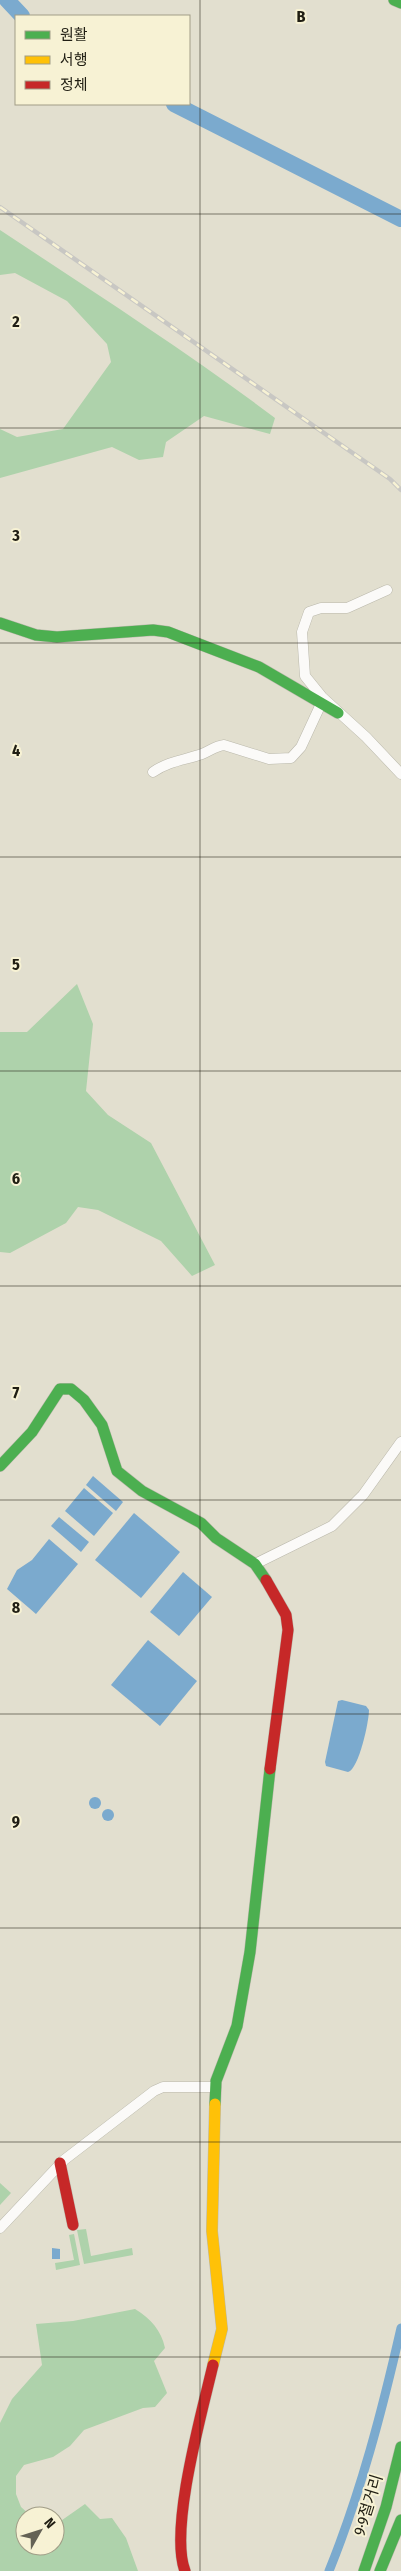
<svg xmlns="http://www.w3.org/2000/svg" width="401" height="2571" viewBox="0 0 401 2571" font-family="'Fira Sans Condensed','Noto Sans KR',sans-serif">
	<rect width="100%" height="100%" fill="#e2dfcf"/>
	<g fill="#aed2ab">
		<path d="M0 230C92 291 186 351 275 418L270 434 204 416 166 442 163 457 139 460 112 447 0 478V429L17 437 63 429 111 362 107 344 67 301 15 273 0 275Z"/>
		<polygon points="77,984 93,1024 86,1091 108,1115 151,1143 215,1265 192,1276 161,1241 98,1210 78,1207 66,1223 10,1253 0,1252 0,1032 27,1032"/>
		<polygon points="0,2183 11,2193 0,2205"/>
		<polygon points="86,2229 91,2256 132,2248 133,2255 84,2264 77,2230"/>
		<polygon points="74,2234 80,2265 56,2270 55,2263 74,2260 69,2235"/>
		<path d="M135 2309C151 2319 161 2330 165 2348L154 2361 167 2393 155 2407 143 2408 84 2430 70 2446 53 2457 24 2465 16 2476V2494L21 2507 31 2516H25V2546H55V2525L85 2504 100 2519 112 2518 126 2538 138 2571H0V2423L12 2399 42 2365 36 2324 73 2321Z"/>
	</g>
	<g fill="#7baace">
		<polygon points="93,1476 123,1502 116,1511 86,1485"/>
		<polygon points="84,1488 113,1513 94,1536 65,1511"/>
		<polygon points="134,1513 180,1552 141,1598 95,1560"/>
		<polygon points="59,1517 89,1542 81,1552 51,1526"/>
		<polygon points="49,1539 78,1564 36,1614 7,1589 17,1570 32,1560"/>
		<polygon points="183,1572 212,1597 179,1636 150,1612"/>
		<polygon points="148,1640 197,1681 160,1726 111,1685"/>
		<path d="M342 1700 366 1706 369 1710C369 1721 359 1769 348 1772L326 1766 325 1762 338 1701Z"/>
		<circle cx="95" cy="1803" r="6"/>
		<circle cx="108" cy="1815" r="6"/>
		<polygon points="52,2248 60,2249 60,2259 52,2259"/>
	</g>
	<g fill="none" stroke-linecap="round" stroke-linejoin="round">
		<path stroke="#7baace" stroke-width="9" d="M329 2571C361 2492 382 2411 401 2328"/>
		<g stroke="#7baace" stroke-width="16">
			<polyline points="7,0 22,16"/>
			<polyline points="174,104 401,219"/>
		</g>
		<defs>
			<g id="street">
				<polyline points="387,590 347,608 321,608 309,612 302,632 305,676 322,697 366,737 401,774"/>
				<path d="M153 772C169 761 185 760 202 754 210 751 215 746 224 745L269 759 291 758 301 747 320 706"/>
				<polyline points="255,1564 332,1526 363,1495 401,1442"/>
				<polyline points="0,2228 64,2160 154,2091 163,2087 216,2087"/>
			</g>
			<g id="fast">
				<polyline points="394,0 401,3"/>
				<polyline points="0,623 36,635 57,637 153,630 168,632 259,667 338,713"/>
				<polyline points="0,1466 32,1432 60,1389 71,1389 84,1400 102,1425 117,1471 142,1491 201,1523 216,1538 255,1564 266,1580"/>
				<polyline points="215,2104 216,2081 237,2026 250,1952 270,1769"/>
				<polyline points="364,2571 386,2507 401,2447"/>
				<polyline points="380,2571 401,2520"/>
			</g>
			<polyline id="slow" points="213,2365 222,2329 212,2231 215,2104"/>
			<g id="jam">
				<polyline points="266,1580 286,1615 288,1630 270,1769"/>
				<polyline points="60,2163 73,2225"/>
				<path d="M185 2571C169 2529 202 2412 213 2365"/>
			</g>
		</defs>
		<use href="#street" stroke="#bab8ab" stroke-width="11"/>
		<use href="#fast" stroke="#bab8ab" stroke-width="12"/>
		<use href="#slow" stroke="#bab8ab" stroke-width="12"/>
		<use href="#jam" stroke="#bab8ab" stroke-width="12"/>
		<use href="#street" stroke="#fbfaf8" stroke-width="10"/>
		<use href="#fast" stroke="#4caf50" stroke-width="11"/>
		<use href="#slow" stroke="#ffc107" stroke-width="11"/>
		<use href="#jam" stroke="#c62828" stroke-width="11"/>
		<defs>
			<polyline id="rail" points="0,207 390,479 401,490"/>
		</defs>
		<use href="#rail" stroke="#c8c7c3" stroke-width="4.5"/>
		<use href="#rail" stroke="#f7f2d4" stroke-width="2.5" stroke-dasharray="8" stroke-linecap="butt"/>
	</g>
	<path fill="none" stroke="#201e13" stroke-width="1" stroke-opacity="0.55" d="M200 0V2571M0 214H401M0 428H401M0 643H401M0 857H401M0 1071H401M0 1286H401M0 1500H401M0 1714H401M0 1928H401M0 2142H401M0 2357H401"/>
	<g text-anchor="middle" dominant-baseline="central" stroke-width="4" stroke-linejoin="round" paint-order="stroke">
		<g font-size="16" fill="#201e13" stroke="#f7f2d4">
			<text transform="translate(368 2505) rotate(-73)">9·9절거리</text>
		</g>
	</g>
	<g font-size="16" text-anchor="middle" font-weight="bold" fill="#201e13" stroke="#f7f2d4" stroke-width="4" stroke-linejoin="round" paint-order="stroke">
		<text x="301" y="22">B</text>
		<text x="16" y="327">2</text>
		<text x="16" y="541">3</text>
		<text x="16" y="756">4</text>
		<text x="16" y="970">5</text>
		<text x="16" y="1184">6</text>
		<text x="16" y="1398">7</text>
		<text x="16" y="1613">8</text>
		<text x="16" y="1827">9</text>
	</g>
	<rect x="15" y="15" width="175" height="90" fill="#f7f2d4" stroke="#a19d87"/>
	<rect x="25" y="31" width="25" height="8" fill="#4caf50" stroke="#a19d87"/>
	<text x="60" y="40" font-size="15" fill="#201e13">원활</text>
	<rect x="25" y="56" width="25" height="8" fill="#ffc107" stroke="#a19d87"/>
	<text x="60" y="65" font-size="15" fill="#201e13">서행</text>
	<rect x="25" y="81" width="25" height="8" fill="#c62828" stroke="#a19d87"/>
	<text x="60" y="90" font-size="15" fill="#201e13">정체</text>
	<g transform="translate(40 2531) rotate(51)"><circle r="24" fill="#f7f2d4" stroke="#a19d87"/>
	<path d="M0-4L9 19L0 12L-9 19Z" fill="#646255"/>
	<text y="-8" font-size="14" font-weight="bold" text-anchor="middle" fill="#201e13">N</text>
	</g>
</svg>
